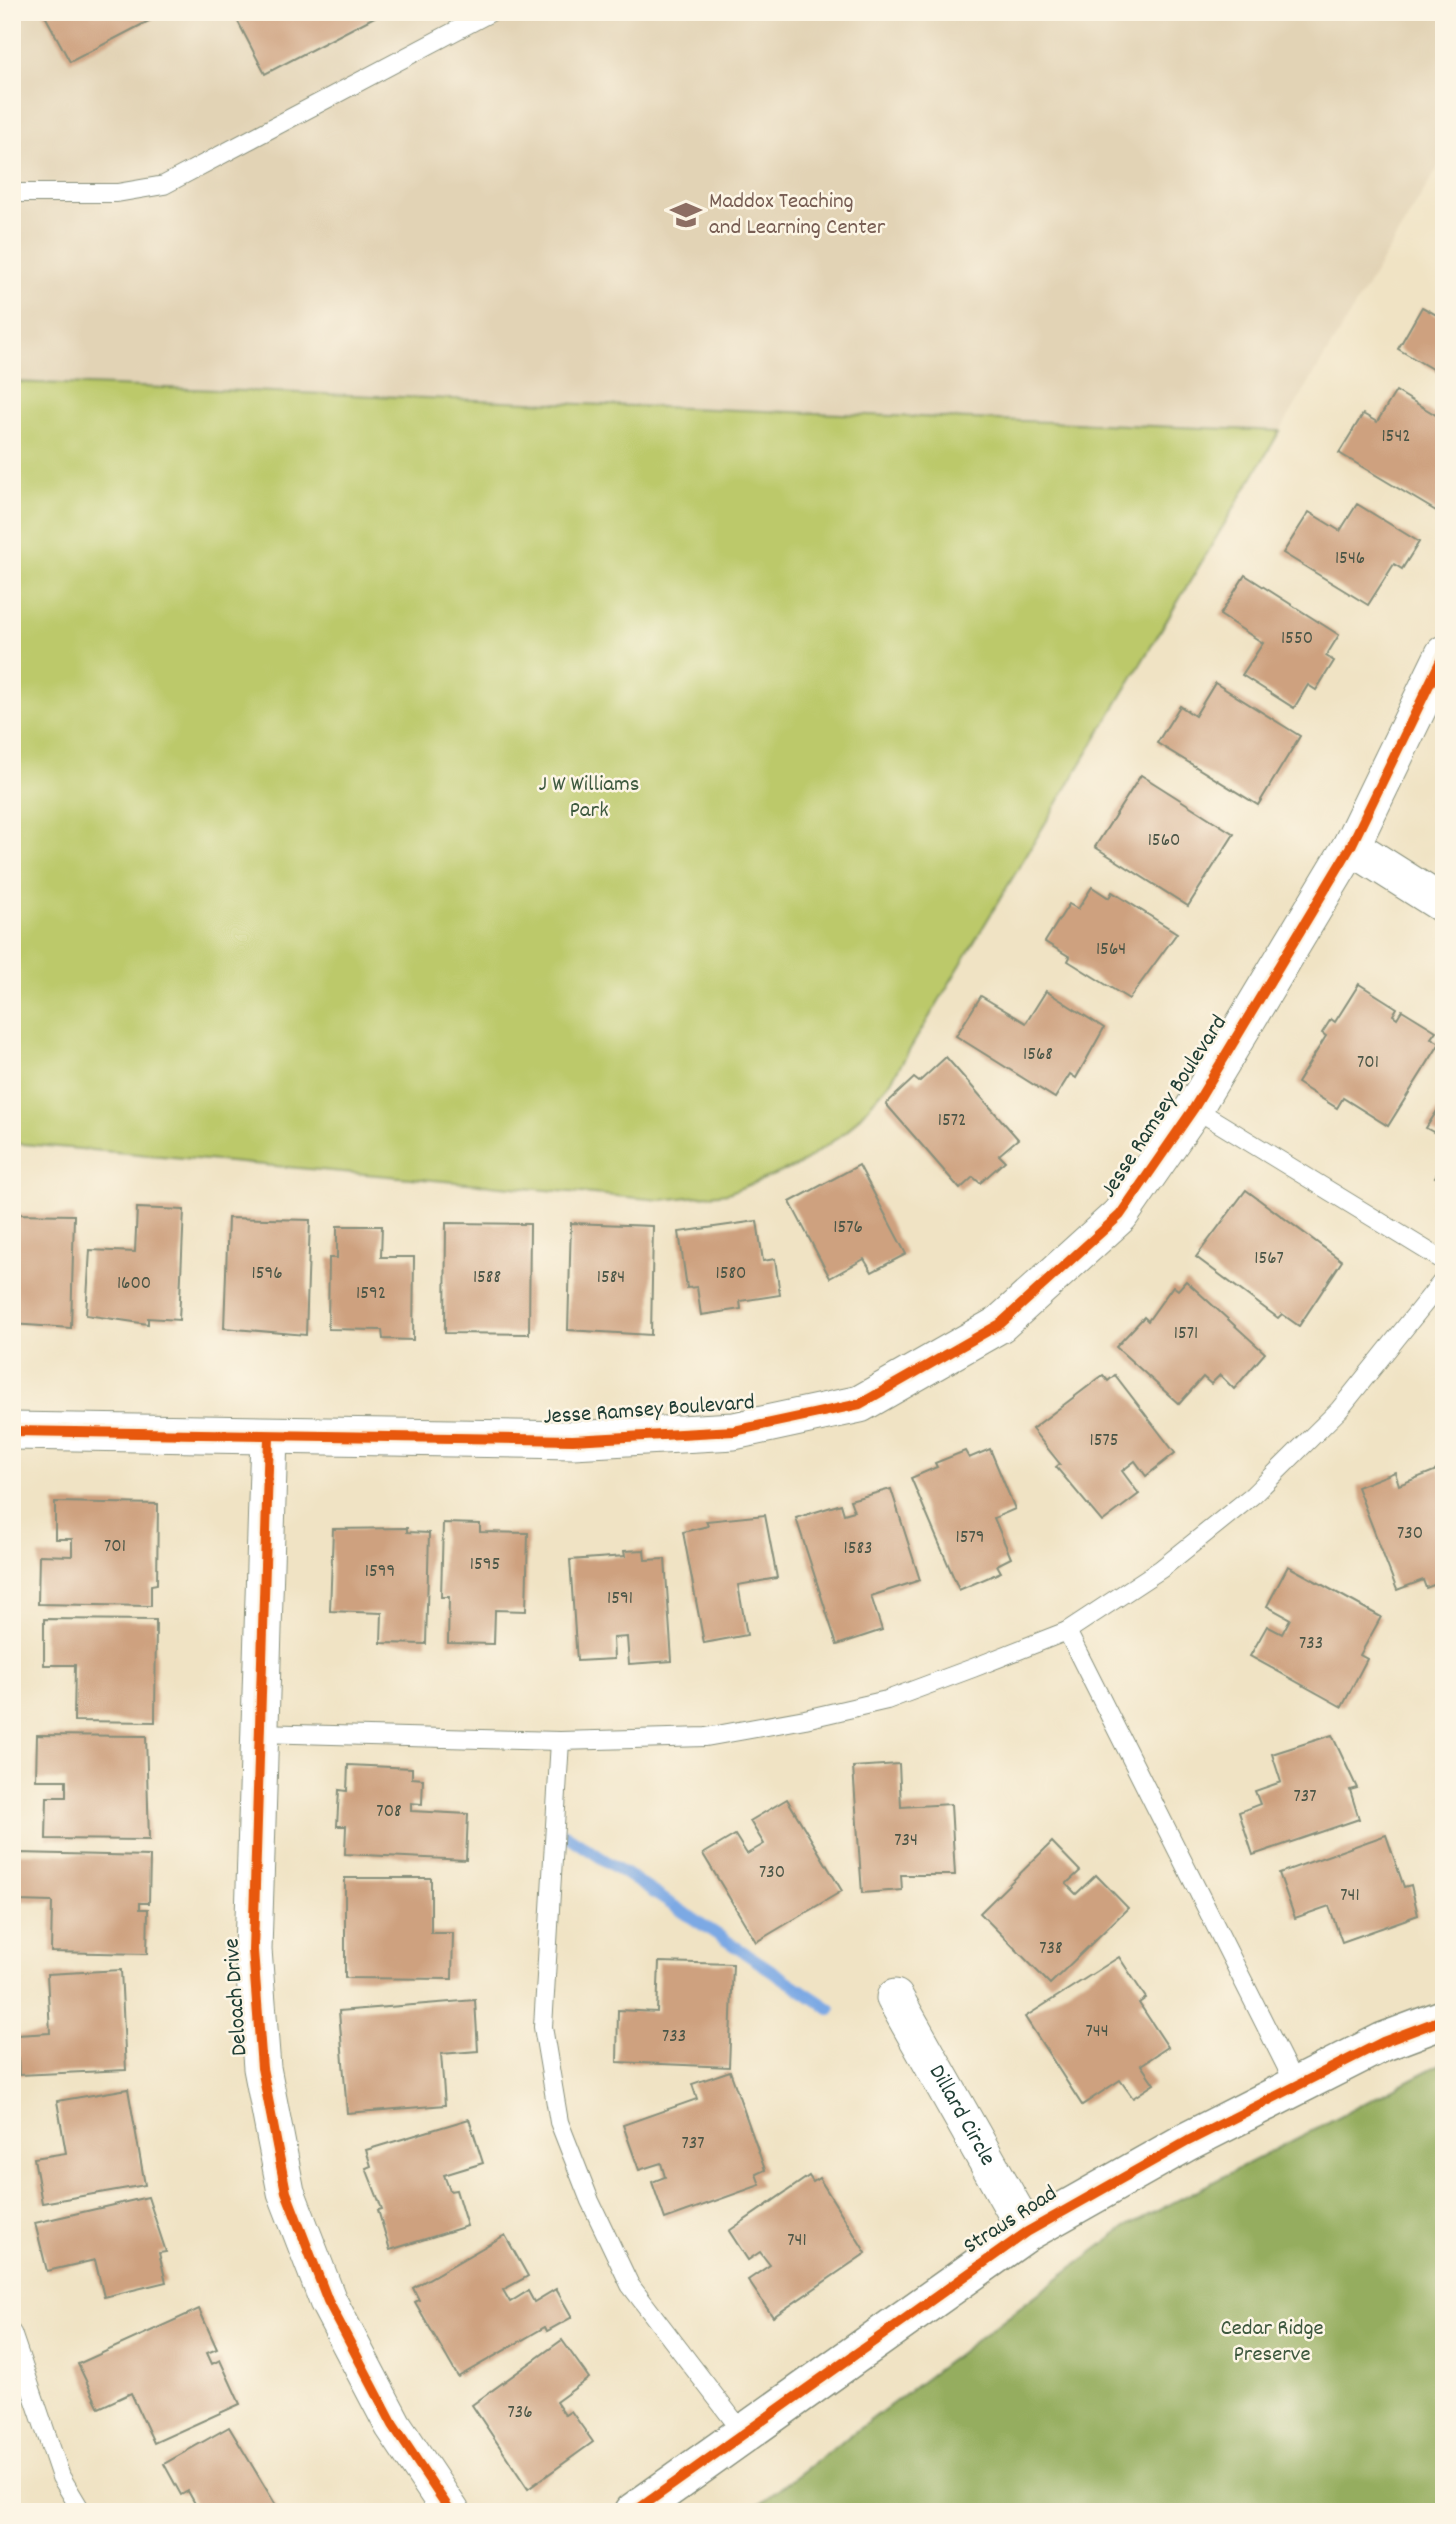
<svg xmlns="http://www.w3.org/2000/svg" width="1456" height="2524" viewBox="0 0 1456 2524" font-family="Dekko,sans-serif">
	<rect width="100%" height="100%" fill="#fcf5e5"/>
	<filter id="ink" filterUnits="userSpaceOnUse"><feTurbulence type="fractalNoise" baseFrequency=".0143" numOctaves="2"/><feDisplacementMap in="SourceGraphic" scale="14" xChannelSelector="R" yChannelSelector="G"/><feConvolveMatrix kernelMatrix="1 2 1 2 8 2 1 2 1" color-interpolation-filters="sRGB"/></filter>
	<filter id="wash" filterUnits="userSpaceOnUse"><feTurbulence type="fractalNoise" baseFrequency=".00686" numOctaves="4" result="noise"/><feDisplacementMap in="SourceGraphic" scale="28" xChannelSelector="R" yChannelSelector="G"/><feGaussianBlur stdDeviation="1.57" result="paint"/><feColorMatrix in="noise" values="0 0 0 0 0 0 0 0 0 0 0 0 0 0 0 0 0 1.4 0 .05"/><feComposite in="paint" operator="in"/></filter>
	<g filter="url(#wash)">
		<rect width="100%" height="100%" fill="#f0e3c4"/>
		<polygon fill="#e2d3b5" points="12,12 1444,12 1444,158 1280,431 12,382"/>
		<polygon fill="#bcc96b" stroke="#6e8350" stroke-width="2" points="12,382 1280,431 891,1081 847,1131 799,1165 728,1193 661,1200 12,1143"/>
		<polygon fill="#95ad5f" stroke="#5a754a" stroke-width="2" points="1444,2062 1444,2512 749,2512 1126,2227"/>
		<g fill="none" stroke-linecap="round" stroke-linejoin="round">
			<polyline stroke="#7ba9e4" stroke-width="12" points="565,1834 830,2009"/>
		</g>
		<g id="blocks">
			<g fill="#cea17f">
				<polygon points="43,12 166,12 70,62"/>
				<polygon points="233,12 384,12 265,74"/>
				<polygon points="1422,307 1444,319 1444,376 1398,349"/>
				<polygon points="1396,391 1444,420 1444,498 1436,511 1339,453 1363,414 1377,422"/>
				<polygon points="1357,504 1419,542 1402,569 1394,564 1368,605 1283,553 1309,512 1340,531"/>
				<polygon points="1245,575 1339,635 1326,656 1334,661 1316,690 1308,685 1294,708 1242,675 1263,643 1220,615"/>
				<polygon points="1215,683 1300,736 1258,805 1157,743 1180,706 1195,716"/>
				<polygon points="1141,775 1234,834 1188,906 1095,847"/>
				<polygon points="1092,887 1109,898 1112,892 1177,933 1129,999 1068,961 1070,957 1045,942 1069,904 1078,909"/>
				<polygon points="1359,984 1397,1008 1393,1015 1397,1018 1402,1010 1436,1031 1431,1038 1440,1043 1388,1126 1343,1098 1337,1108 1297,1083 1326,1036 1322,1033 1331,1019 1335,1022"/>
				<polygon points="1046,991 1104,1028 1076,1078 1070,1074 1055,1098 956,1036 981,996 1026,1023"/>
				<polygon points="946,1057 1018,1139 999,1155 1005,1161 980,1183 973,1177 960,1189 886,1104 914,1078 919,1082"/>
				<polygon points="1444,1100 1444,1138 1426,1128"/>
				<polygon points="1444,1164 1444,1182 1435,1177"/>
				<polygon points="859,1165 906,1254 872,1272 864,1259 830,1278 790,1202"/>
				<polygon points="1246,1190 1342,1261 1299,1326 1282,1314 1278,1318 1196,1257"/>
				<polygon points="137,1208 184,1210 179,1320 148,1318 148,1324 86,1315 90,1250 135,1252"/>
				<polygon points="12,1214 74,1215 71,1328 12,1324"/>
				<polygon points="228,1218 310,1220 306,1335 224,1328"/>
				<polygon points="757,1221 763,1261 775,1259 780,1295 740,1301 741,1309 701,1315 697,1287 687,1288 679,1232"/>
				<polygon points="446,1223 530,1224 529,1334 445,1333"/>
				<polygon points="571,1223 653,1226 651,1335 568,1330"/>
				<polygon points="337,1226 382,1226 381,1257 414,1257 413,1340 383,1339 382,1330 328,1329 329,1258 337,1258"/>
				<polygon points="1186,1281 1265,1353 1234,1389 1220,1375 1211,1384 1203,1377 1179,1404 1116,1347 1144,1317 1148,1321 1173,1286 1178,1290"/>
				<polygon points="1103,1375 1108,1381 1115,1375 1175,1453 1146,1476 1135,1461 1122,1471 1139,1494 1102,1522 1056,1467 1060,1464 1032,1429"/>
				<polygon points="990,1449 1015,1509 994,1518 1011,1558 997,1565 1001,1572 959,1590 911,1478 937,1467 935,1463 965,1451 969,1458"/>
				<polygon points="1439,1469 1444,1481 1444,1581 1426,1588 1423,1580 1397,1590 1357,1487 1395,1472 1399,1485"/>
				<polygon points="891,1489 920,1580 871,1596 882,1630 837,1645 796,1518 841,1504 844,1514 854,1511 850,1500"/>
				<polygon points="55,1502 158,1504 157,1584 151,1585 151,1606 38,1604 39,1555 72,1556 72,1539 55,1539"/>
				<polygon points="765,1515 777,1578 738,1585 747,1635 704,1643 683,1532 708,1526 706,1521"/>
				<polygon points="443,1523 480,1524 480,1532 528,1533 526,1611 495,1610 494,1644 448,1643 449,1597 441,1597"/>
				<polygon points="407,1528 407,1532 429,1533 426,1644 381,1643 382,1613 330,1611 333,1529"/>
				<polygon points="644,1550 645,1560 665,1559 672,1661 629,1664 627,1637 613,1638 614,1659 577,1661 570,1560 625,1556 624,1551"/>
				<polygon points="1288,1566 1381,1617 1360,1655 1367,1659 1342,1707 1250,1656 1267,1626 1282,1634 1290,1619 1267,1606"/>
				<polygon points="44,1619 156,1620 155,1722 74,1721 75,1665 44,1665"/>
				<polygon points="37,1735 146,1736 149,1840 46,1839 47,1797 66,1797 66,1780 36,1780"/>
				<polygon points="1332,1735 1357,1788 1350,1790 1359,1819 1253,1855 1239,1812 1260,1804 1255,1791 1281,1782 1272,1754"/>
				<polygon points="899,1764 901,1807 951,1804 955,1875 901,1875 902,1890 862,1893 853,1767"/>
				<polygon points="348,1765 412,1768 412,1778 423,1779 422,1804 411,1803 411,1811 468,1814 466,1860 345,1854 346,1826 337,1826 339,1790 347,1791"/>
				<polygon points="787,1799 842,1891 756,1942 703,1854 735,1835 747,1854 764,1844 750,1821"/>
				<polygon points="1386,1835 1404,1887 1411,1885 1418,1915 1342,1942 1329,1906 1295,1918 1279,1873"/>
				<polygon points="1052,1842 1080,1871 1066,1884 1076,1894 1096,1875 1128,1908 1050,1984 980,1913"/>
				<polygon points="18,1853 150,1856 149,1903 140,1903 140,1909 148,1909 147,1954 51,1952 52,1902 17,1901"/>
				<polygon points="345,1878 431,1878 431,1933 453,1933 452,1979 345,1978"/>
				<polygon points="1119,1957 1146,1998 1139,2003 1168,2047 1141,2065 1154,2084 1133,2098 1120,2080 1082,2105 1025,2017"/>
				<polygon points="659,1962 733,1964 729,2067 617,2062 618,2010 657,2012"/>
				<polygon points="121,1970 126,2070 19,2075 17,2035 50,2033 47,1974"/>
				<polygon points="475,2000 478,2051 441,2054 445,2105 347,2113 339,2011"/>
				<polygon points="730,2071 765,2170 756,2174 760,2185 665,2219 652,2182 665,2177 661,2163 639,2170 623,2125 697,2099 692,2084"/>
				<polygon points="128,2089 145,2185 42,2203 34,2158 66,2153 57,2101"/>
				<polygon points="469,2119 483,2163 444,2175 450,2191 456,2190 467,2226 390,2250 378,2210 382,2209 366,2168 371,2166 366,2150"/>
				<polygon points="809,2176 813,2182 819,2178 866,2253 773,2317 748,2280 770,2265 760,2252 748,2260 729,2231"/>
				<polygon points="148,2197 166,2252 159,2253 166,2282 104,2297 95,2260 47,2271 35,2223"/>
				<polygon points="505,2235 528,2276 503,2290 510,2302 528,2291 534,2302 556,2289 572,2317 547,2331 545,2327 458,2377 415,2302 419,2300 413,2288"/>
				<polygon points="199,2309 217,2349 207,2353 212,2364 220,2360 240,2404 154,2443 131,2393 99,2408 78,2364"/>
				<polygon points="562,2340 589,2378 556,2402 565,2415 571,2411 593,2442 528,2489 472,2405"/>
				<polygon points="229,2427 280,2512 193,2512 198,2509 188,2491 181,2495 164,2464"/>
			</g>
		</g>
	</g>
	<g filter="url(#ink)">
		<use href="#blocks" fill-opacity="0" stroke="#88907c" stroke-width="2"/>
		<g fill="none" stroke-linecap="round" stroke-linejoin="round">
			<defs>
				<g id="service">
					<polyline points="12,193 117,193 164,185 491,12"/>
					<polyline points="1194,1108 1444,1261"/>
					<polyline points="1067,1631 1296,2086"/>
					<polyline points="258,1733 560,1741 706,1737 805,1719 887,1700 973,1668 1067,1631 1161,1569 1253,1495 1339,1410 1444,1279"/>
					<polyline points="560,1741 543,2027 559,2122 590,2201 630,2285 744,2434"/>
					<polyline points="12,2333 61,2477 82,2512"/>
				</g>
				<g id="minor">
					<polyline points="1351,846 1444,905"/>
					<polyline points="12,1431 573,1440 734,1431 860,1404 1000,1324 1120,1215 1194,1108 1351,846 1444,654"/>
					<polyline points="269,1437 253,1950 262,2068 286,2192 328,2301 393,2425 451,2512"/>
					<path id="s1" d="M895 1998 1027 2232"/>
				</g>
				<polyline id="tertiary" points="634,2512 1027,2232 1188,2141 1383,2042 1444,2019"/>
			</defs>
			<use href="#service" stroke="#88907c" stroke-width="20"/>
			<use href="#minor" stroke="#88907c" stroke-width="39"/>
			<use href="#tertiary" stroke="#88907c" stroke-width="41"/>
			<use href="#service" stroke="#fff" stroke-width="18"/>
			<use href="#minor" stroke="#fff" stroke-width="37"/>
			<use href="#tertiary" stroke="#fff" stroke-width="38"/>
			<defs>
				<g id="cycleway">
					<polyline points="12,1431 573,1440 734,1431 860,1404 1000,1324 1120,1215 1194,1108 1351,846 1444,654"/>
					<polyline points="269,1437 253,1950 262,2068 286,2192 328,2301 393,2425 451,2512"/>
					<polyline points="634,2512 1027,2232 1188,2141 1383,2042 1444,2019"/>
				</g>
			</defs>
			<use href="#cycleway" stroke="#fcf5e5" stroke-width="15"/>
			<use href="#cycleway" stroke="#e8590c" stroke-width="10"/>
		</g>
	</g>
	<defs>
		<symbol id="school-bare" viewBox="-9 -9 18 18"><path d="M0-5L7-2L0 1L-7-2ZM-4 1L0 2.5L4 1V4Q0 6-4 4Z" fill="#8d6e63" stroke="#fcf5e5" stroke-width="2.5" paint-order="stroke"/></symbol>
	</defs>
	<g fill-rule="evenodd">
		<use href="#school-bare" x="664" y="193" width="44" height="44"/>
	</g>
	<g text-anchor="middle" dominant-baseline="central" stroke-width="5" stroke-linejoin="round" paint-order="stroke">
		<g font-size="19" fill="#4b5647">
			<text x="1396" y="437">1542</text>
			<text x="1350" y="559">1546</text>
			<text x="1297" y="639">1550</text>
			<text x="1164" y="841">1560</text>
			<text x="1111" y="950">1564</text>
			<text x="1038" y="1055">1568</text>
			<text x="1368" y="1063">701</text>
			<text x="952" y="1121">1572</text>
			<text x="848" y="1228">1576</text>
			<text x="1269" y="1259">1567</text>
			<text x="267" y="1274">1596</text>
			<text x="731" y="1274">1580</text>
			<text x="487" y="1278">1588</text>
			<text x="611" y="1278">1584</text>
			<text x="134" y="1284">1600</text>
			<text x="371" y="1294">1592</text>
			<text x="1186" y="1334">1571</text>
			<text x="1104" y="1441">1575</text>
			<text x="1410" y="1534">730</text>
			<text x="970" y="1538">1579</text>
			<text x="115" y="1547">701</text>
			<text x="858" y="1549">1583</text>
			<text x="485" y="1565">1595</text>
			<text x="380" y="1572">1599</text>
			<text x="620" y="1599">1591</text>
			<text x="1311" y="1644">733</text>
			<text x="1305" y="1797">737</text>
			<text x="389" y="1812">708</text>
			<text x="906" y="1841">734</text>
			<text x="772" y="1873">730</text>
			<text x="1350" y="1896">741</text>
			<text x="1051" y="1949">738</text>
			<text x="1097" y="2032">744</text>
			<text x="674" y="2037">733</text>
			<text x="693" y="2144">737</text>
			<text x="797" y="2241">741</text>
			<text x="520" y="2413">736</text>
		</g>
		<g font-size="23" fill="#785e54" stroke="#fcf5e5" text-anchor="start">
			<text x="709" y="202">Maddox Teaching<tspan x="709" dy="26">and Learning Center</tspan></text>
		</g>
		<g font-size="23" fill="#3e593f" stroke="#fcf5e5">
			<text x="589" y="785">J W Williams<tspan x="589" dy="26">Park</tspan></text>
			<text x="1272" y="2329">Cedar Ridge<tspan x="1272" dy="26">Preserve</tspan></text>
		</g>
		<g font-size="23" fill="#1f3d34" stroke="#fcf5e5">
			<text transform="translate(1165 1107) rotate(-57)">Jesse Ramsey Boulevard</text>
			<text transform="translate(649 1411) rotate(-4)">Jesse Ramsey Boulevard</text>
			<text transform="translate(237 1997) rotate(-94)">Deloach Drive</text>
			<text stroke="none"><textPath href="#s1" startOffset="135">Dillard Circle</textPath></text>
			<text transform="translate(1011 2221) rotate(-33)">Straus Road</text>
		</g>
	</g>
	<rect width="1456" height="2524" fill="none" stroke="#fcf5e5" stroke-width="42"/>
</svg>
